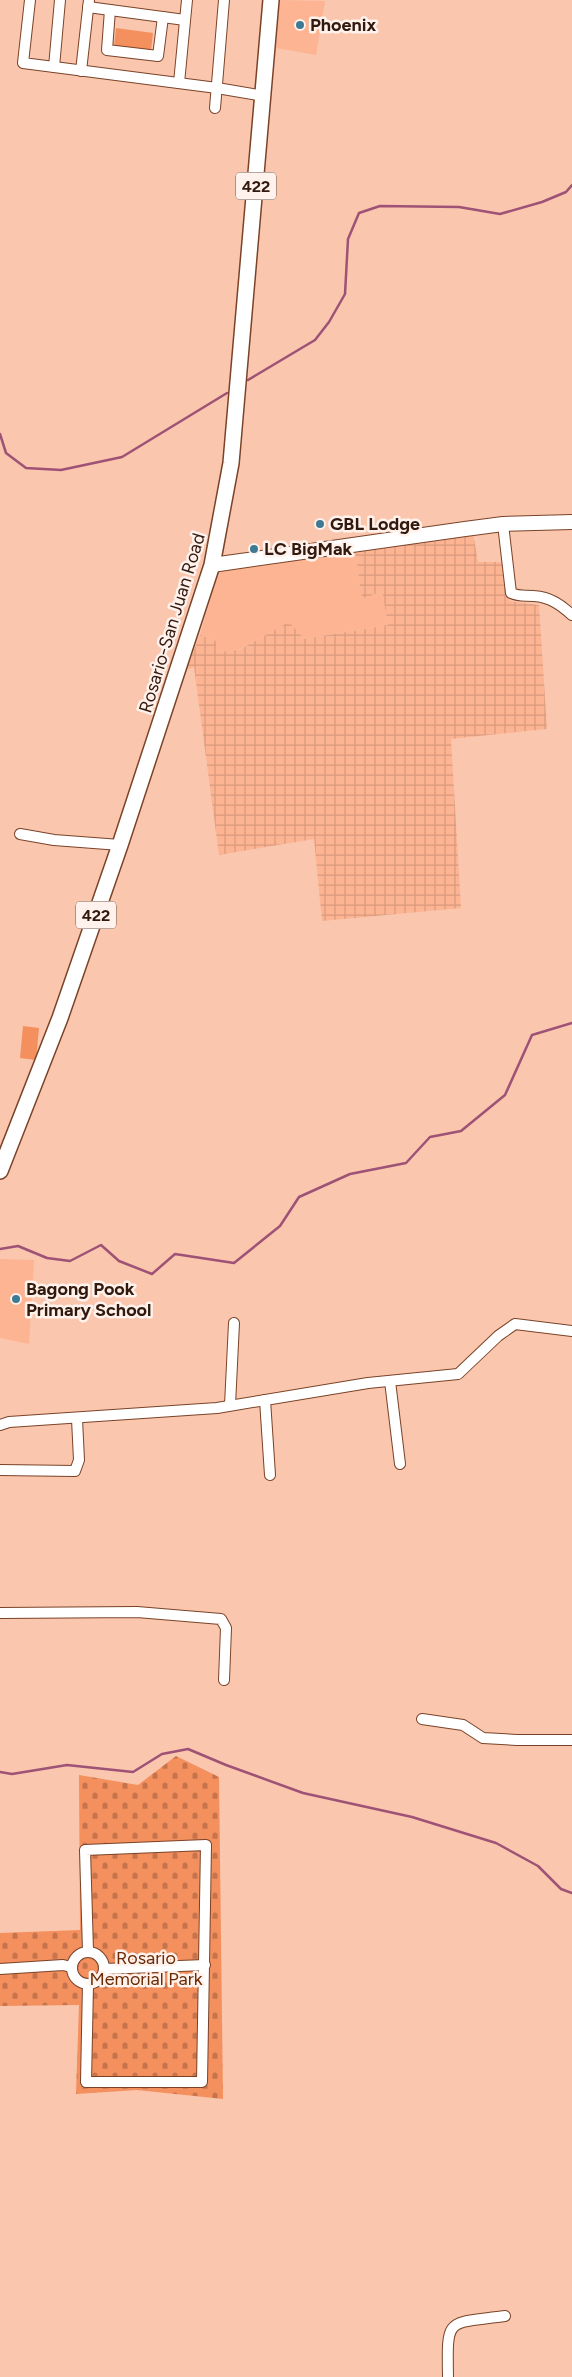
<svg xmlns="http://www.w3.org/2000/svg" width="572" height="2377" viewBox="0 0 572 2377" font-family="Figtree,sans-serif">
	<defs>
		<pattern id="industrial-grid" width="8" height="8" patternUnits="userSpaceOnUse" patternTransform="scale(1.25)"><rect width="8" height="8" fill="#fcb493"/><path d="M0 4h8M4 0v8" fill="none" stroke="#d89a7e"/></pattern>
		<pattern id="cemetery-stones" width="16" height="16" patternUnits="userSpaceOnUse" patternTransform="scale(1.25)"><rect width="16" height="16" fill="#f48f5e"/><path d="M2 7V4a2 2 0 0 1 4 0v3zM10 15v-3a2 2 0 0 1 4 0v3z" fill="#c6744c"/></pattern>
	</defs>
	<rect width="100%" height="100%" fill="#fac6ae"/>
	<g fill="#fcb493">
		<polygon points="280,0 325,1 316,55 276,48"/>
		<polygon points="355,550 362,598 382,591 388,625 304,639 288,623 238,650 215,652 216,641 200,635 219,567"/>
		<polygon points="0,1259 34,1260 29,1344 0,1338"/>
	</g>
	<polygon fill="url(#industrial-grid)" points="473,533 478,562 504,562 509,601 539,605 547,729 451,739 461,908 322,921 314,839 219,855 194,667 186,670 200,635 216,641 216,652 239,650 289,622 304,639 388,625 382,591 362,599 355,550"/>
	<g fill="#f48f5e">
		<polygon points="116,28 153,33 151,51 114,47"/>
		<polygon points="23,1026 39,1028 36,1060 20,1058"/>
	</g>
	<polygon fill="url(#cemetery-stones)" points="176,1756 219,1777 223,2099 137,2090 76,2094 79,2005 0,2006 0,1933 80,1930 79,1775 138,1785"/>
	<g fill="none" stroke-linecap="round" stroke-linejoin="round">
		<g stroke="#9d5276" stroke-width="2.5">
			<polyline points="248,380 315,340 329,322 345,294 348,239 359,213 380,206 459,207 500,214 542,202 566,192 572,185"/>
			<polyline points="0,434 6,453 26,468 61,470 122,457 227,393"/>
			<polyline points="0,1249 18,1246 47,1258 70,1261 101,1245 119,1261 152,1274 175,1254 234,1263 280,1226 299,1197 350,1174 406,1163 430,1137 461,1131 505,1095 532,1035 572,1023"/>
			<polyline points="0,1772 12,1774 67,1765 133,1772 162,1754 188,1749 226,1765 303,1793 412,1817 496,1843 538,1866 561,1889 572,1893"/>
		</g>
		<defs>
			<g id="street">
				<polyline points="30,0 23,63 217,88 264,96"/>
				<polyline points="88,7 185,20"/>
				<polyline points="110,10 107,50 158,56 163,17"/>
				<polyline points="54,67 60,0"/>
				<polyline points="81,71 89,0"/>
				<polyline points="179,83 187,0"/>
				<polyline points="215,108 224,0"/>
				<path d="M503 524 511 593C520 597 525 595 534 596 550 597 561 605 572 615"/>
				<polyline points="20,834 54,840 120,845"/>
				<polyline points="390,1381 400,1464"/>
				<polyline points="265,1400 270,1475"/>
				<polyline points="230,1405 234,1323"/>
				<polyline points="0,1425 9,1422 217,1408 368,1383 458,1374 498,1336 515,1324 572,1331"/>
				<polyline points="0,1470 75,1471 79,1460 77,1419"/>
				<polyline points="0,1613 137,1612 221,1619 226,1628 224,1680"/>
				<polyline points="422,1719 463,1725 483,1738 517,1740 572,1740"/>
				<circle cx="88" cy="1968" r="16"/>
				<polyline points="0,1969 63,1965 71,1967"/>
				<polyline points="104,1969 205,1965"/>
				<polyline points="88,1984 86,2082 202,2082 206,1845 85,1850 88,1951"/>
				<path d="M448 2377C447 2316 446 2324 505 2316"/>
			</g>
			<polyline id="secondary" points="212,565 465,529 503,524 572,522"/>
			<polyline id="primary" points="0,1171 60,1018 120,845 212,565 231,463 271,0"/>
		</defs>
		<use href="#street" stroke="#7a4328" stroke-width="12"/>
		<use href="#secondary" stroke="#7a4328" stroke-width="16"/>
		<use href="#primary" stroke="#7a4328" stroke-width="18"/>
		<use href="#street" stroke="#fff" stroke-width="10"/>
		<use href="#secondary" stroke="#fff" stroke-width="14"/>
		<use href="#primary" stroke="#fff" stroke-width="15"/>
	</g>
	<g fill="#3e7a91" stroke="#fff1eb" stroke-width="2">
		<circle cx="300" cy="25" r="5"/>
		<circle cx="320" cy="524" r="5"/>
		<circle cx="254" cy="549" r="5"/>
		<circle cx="16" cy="1299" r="5"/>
	</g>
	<g text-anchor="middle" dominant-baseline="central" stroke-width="5" stroke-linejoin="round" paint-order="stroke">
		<g fill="#fff1eb" stroke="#6f5a50" stroke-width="1">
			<rect x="236" y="172.5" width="40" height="27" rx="4"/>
			<rect x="76" y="901.5" width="40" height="27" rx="4"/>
		</g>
		<g font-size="16" font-weight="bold" fill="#31190e">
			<text x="256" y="186">422</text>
			<text x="96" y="915">422</text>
		</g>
		<g font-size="18" font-weight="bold" fill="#31190e" stroke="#fff1eb" text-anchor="start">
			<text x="310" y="25">Phoenix</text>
			<text x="330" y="524">GBL Lodge</text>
			<text x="264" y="549">LC BigMak</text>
			<text x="26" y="1289">Bagong Pook<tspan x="26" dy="21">Primary School</tspan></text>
		</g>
		<g font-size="18" fill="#31190e" stroke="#fff1eb">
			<text transform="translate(172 623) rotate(-73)">Rosario-San Juan Road</text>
		</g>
		<g font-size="18" fill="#692a04" stroke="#fff1eb">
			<text x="146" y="1958">Rosario<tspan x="146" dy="21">Memorial Park</tspan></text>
		</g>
	</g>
</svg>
